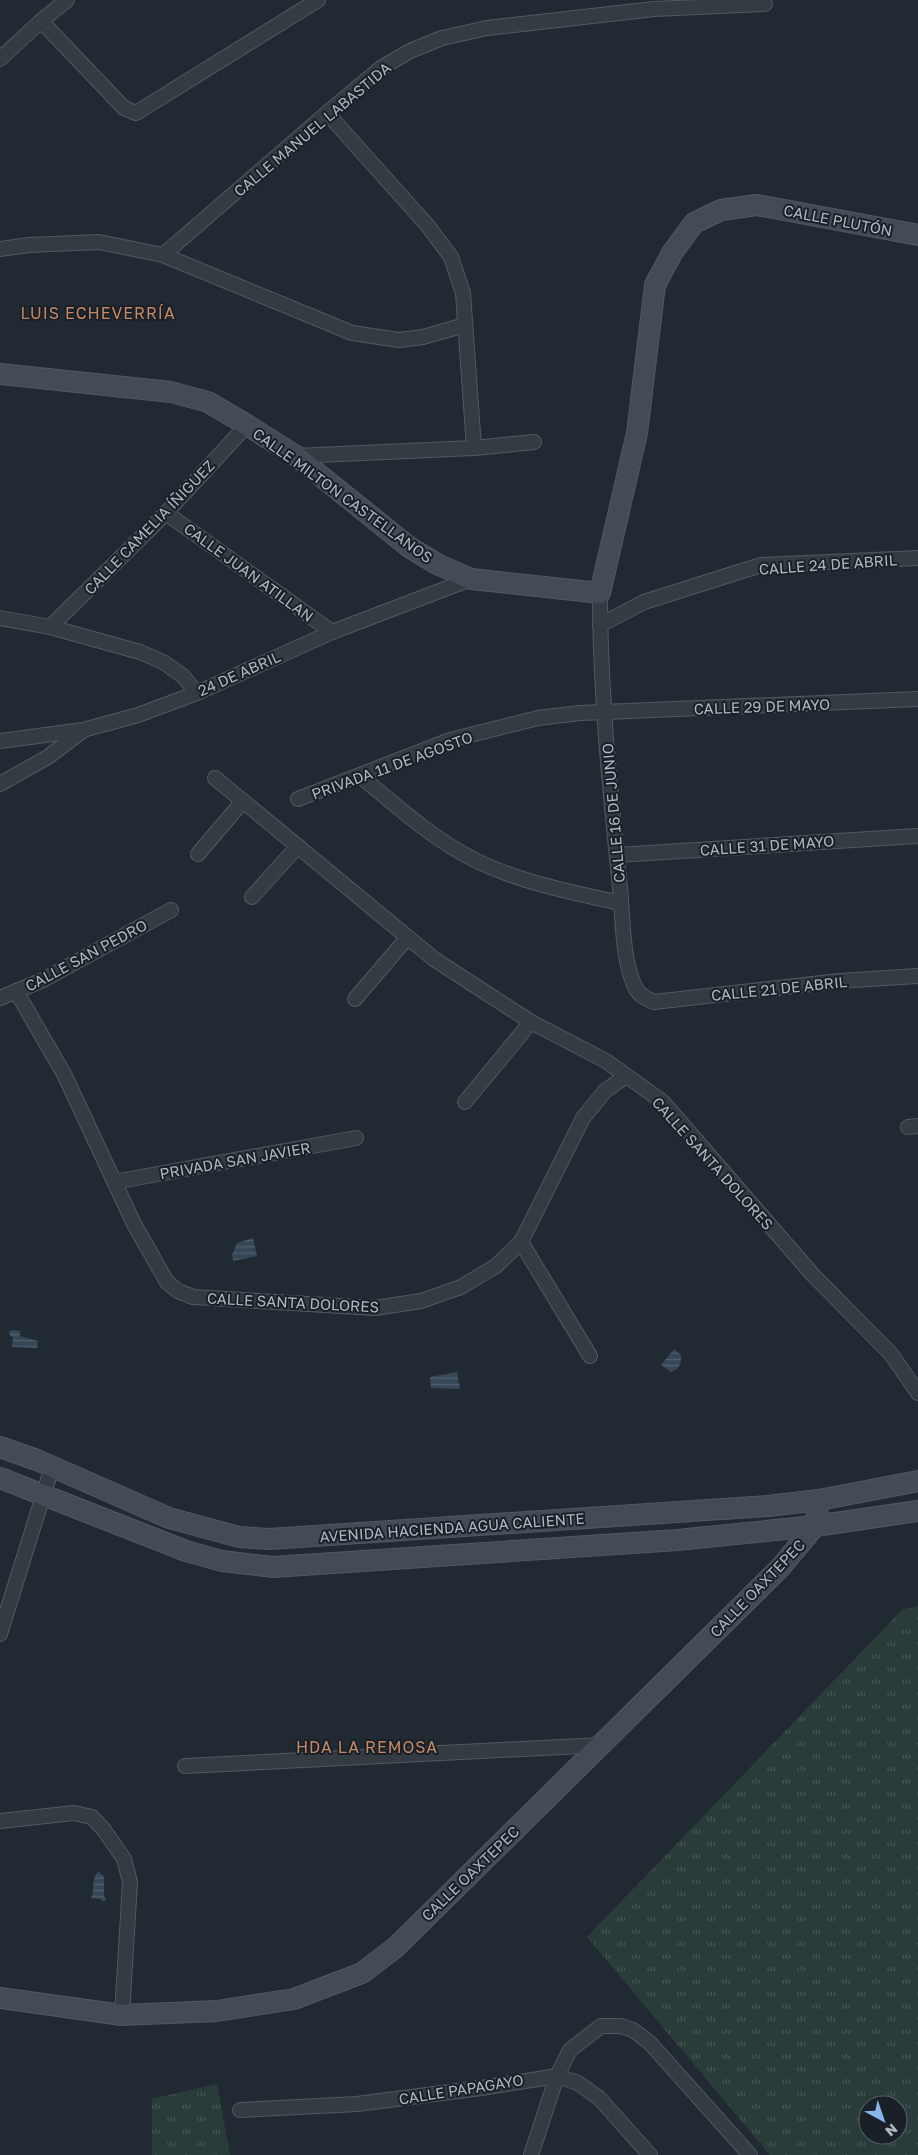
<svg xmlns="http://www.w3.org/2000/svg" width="918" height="2155" viewBox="0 0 918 2155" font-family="'Golos Text',sans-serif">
	<defs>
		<pattern id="grass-tufts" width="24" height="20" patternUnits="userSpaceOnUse" patternTransform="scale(1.25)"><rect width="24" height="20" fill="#2a3c3a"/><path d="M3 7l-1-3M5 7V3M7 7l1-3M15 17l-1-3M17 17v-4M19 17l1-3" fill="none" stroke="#465655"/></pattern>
		<pattern id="water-rules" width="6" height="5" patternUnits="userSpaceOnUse" patternTransform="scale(1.25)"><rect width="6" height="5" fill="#364758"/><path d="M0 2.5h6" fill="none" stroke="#515f6e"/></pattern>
	</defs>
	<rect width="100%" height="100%" fill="#212a32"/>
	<g fill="url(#grass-tufts)" fill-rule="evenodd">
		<path d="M918 1606V2155H770L587 1937 902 1610ZM868 2105H898V2135H868Z"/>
		<polygon points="217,2084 230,2155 152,2155 152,2099"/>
	</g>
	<g fill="url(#water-rules)">
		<polygon points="253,1238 257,1256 233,1261 232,1255 237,1243"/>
		<polygon points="12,1330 20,1331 20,1336 38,1341 37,1348 12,1347 13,1337 10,1336 9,1332"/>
		<path d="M674 1349 681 1355C682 1364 679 1369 671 1372L661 1365Z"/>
		<polygon points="457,1372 460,1389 431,1388 430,1377"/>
		<path d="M98 1872 104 1876V1896L106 1899 104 1902 100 1899 91 1898C95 1891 91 1878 98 1872Z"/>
	</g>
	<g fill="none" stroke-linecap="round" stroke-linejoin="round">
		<defs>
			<g id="street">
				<polyline points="41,21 124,108 136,113 318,0"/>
				<polyline points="0,59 41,21 67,0"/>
				<polyline points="327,113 428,226 451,257 463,293 474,448"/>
				<polyline points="0,249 29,245 99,242 163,255 352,333 399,340 423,337 465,325"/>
				<polyline points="163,255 327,113 381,68 410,51 442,38 487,28 654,9 765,4"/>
				<polyline points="296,456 474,448 534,442"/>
				<polyline points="166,513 332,632"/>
				<path d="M600 593C600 691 610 790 620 888 623 918 622 962 636 989 640 996 647 999 654 1002L839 981 918 976"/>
				<polyline points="0,618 50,627 140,652 163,662 183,676 197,693"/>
				<polyline points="600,625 644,602 761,565 918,558"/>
				<polyline points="50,627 166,513 247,425"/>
				<polyline points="0,741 83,730 138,715 197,693 332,632 471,579"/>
				<path d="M360 776C396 805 430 837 471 858 515 881 573 893 621 903"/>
				<polyline points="215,778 434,959 531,1022 606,1061 663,1102 813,1275 891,1354 918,1393"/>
				<polyline points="0,784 48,757 81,732"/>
				<polyline points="298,799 450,740 538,718 580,713 918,699"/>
				<polyline points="198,854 243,801"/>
				<polyline points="617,855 918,836"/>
				<polyline points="252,897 298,846"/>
				<polyline points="16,991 64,1074 134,1224 167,1282 178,1291 193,1297 375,1308 421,1301 461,1287 496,1266 521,1242 583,1118 605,1091 626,1076"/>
				<polyline points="0,998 43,980 171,910"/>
				<polyline points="355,999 408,937"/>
				<polyline points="465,1102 531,1022"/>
				<polyline points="908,1127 918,1126"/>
				<polyline points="114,1182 356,1138"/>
				<polyline points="521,1242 590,1356"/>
				<polyline points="0,1634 52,1467"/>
				<polyline points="185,1766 601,1745"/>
				<polyline points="0,1821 74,1813 92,1817 104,1830 124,1859 130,1882 122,2015"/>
				<polyline points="240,2110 357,2104 481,2088 557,2076 578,2083 599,2098 650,2155"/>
				<polyline points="531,2155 557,2076 570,2050 601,2026 621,2026 633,2030 650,2043 750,2155"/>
			</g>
			<g id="secondary">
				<polyline points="0,374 171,392 208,402 247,425 296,456 409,547 437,564 471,579 600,593 637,433 655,285 672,253 694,223 721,210 757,205 918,235"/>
				<polyline points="0,1447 37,1460 169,1518 239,1537 269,1539 768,1506 819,1500 918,1481"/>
				<polyline points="0,1478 186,1551 222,1561 273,1567 678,1540 815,1526 918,1511"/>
				<polyline points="0,1998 122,2015 217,2011 294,1999 362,1973 396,1947 780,1568 815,1526 819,1500"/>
			</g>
		</defs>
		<use href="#street" stroke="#515961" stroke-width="16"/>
		<use href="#secondary" stroke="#515961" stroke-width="22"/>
		<use href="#street" stroke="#343b43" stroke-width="14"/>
		<use href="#secondary" stroke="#434b56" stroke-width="20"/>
	</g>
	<g text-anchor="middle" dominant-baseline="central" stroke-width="4" stroke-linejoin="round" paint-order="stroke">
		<g font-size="15" fill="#aeb6c0" stroke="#1a2028">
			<text transform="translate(312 129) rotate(-40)">CALLE MANUEL LABASTIDA</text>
			<text transform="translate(838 220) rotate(11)">CALLE PLUTÓN</text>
			<text transform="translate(343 495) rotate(36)">CALLE MILTON CASTELLANOS</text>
			<text transform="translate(149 527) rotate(-46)">CALLE CAMELIA ÍÑIGUEZ</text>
			<text transform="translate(828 564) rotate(-4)">CALLE 24 DE ABRIL</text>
			<text transform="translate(249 572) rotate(36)">CALLE JUAN ATILLAN</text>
			<text transform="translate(239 673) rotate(-24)">24 DE ABRIL</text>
			<text transform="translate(762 706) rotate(-2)">CALLE 29 DE MAYO</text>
			<text transform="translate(392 765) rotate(-20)">PRIVADA 11 DE AGOSTO</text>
			<text transform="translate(613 813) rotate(-95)">CALLE 16 DE JUNIO</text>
			<text transform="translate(767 845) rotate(-4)">CALLE 31 DE MAYO</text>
			<text transform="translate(86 955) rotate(-28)">CALLE SAN PEDRO</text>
			<text transform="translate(779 988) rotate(-6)">CALLE 21 DE ABRIL</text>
			<text transform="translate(235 1160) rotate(-10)">PRIVADA SAN JAVIER</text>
			<text transform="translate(713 1163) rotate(48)">CALLE SANTA DOLORES</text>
			<text transform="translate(293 1302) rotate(3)">CALLE SANTA DOLORES</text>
			<text transform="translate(452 1527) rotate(-4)">AVENIDA HACIENDA AGUA CALIENTE</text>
			<text transform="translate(757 1588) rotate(-46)">CALLE OAXTEPEC</text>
			<text transform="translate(470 1873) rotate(-44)">CALLE OAXTEPEC</text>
			<text transform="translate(461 2089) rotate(-9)">CALLE PAPAGAYO</text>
		</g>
		<g font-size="16" letter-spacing="1" fill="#c58864" stroke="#1a2028">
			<text x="98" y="313">LUIS ECHEVERRÍA</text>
			<text x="367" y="1747">HDA LA REMOSA</text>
		</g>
	</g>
	<g transform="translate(883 2120) rotate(140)"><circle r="24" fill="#1a2028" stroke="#555c65"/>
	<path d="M0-4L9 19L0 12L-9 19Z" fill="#89b5ea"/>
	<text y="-8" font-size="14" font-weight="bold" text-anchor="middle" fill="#aeb6c0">N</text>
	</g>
</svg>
